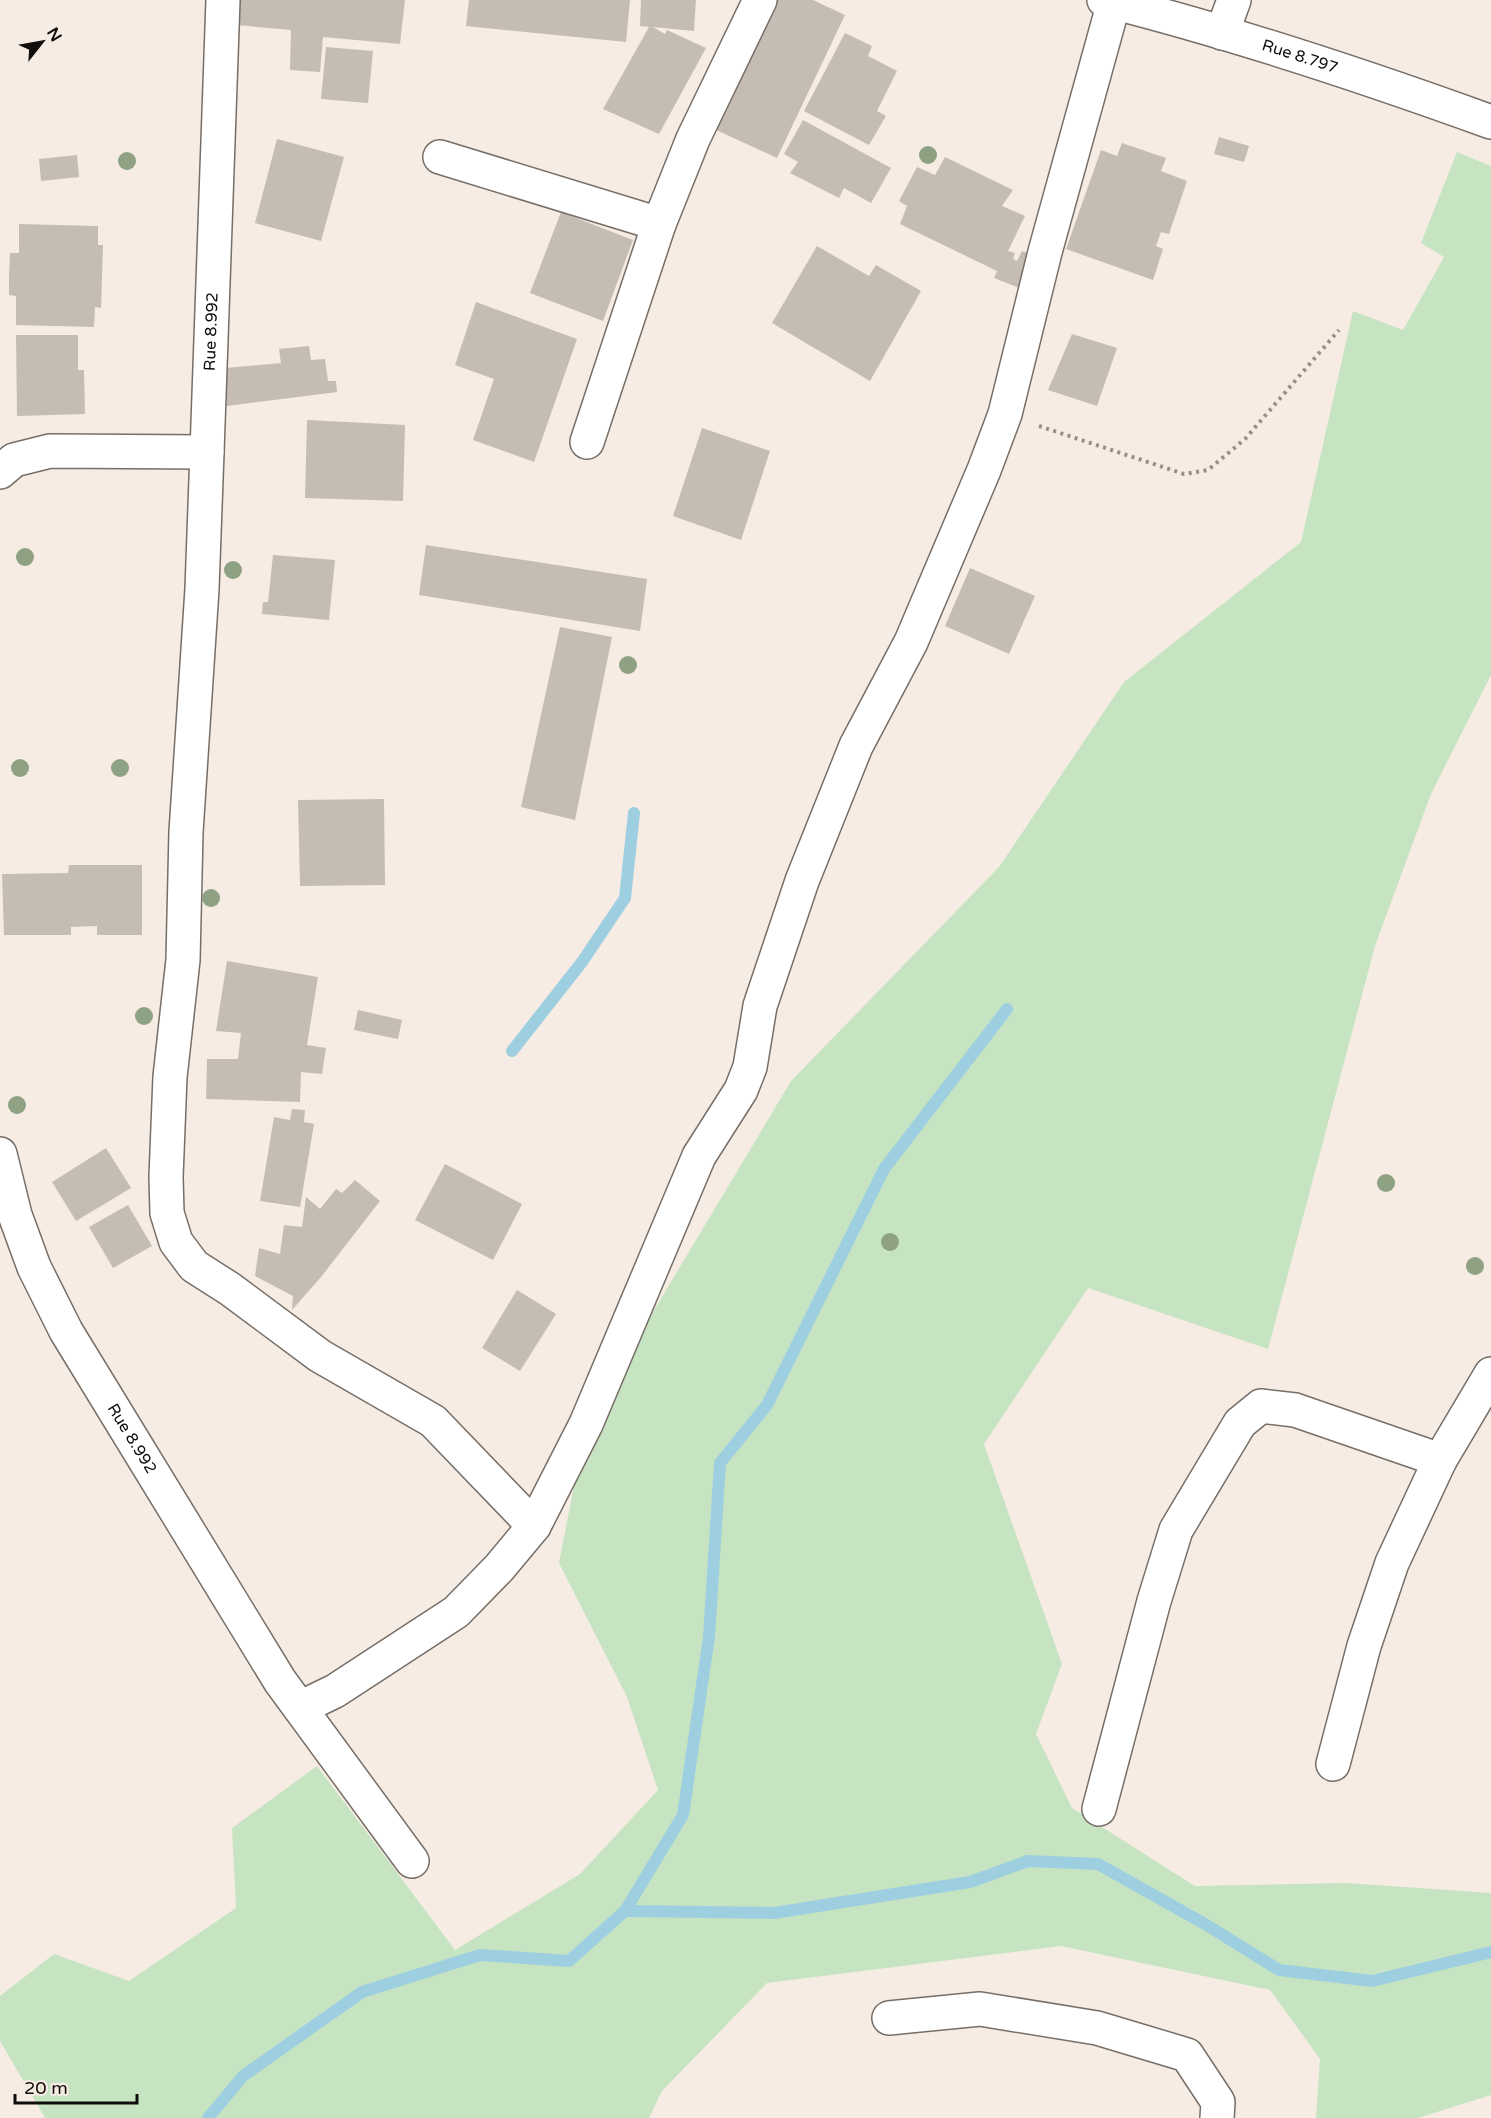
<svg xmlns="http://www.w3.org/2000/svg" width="1491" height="2118" viewBox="0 0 1491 2118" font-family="'Varela Round',sans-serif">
	<rect width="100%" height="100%" fill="#f6ece4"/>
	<polygon fill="#c7e4c2" points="1457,152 1491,166 1491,675 1431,794 1375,946 1268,1349 1088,1288 984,1444 1062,1664 1036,1734 1072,1808 1195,1886 1346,1883 1491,1893 1491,2095 1418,2118 1316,2118 1320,2059 1270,1990 1061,1946 767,1983 662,2091 649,2118 45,2118 0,2041 0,1996 54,1954 129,1981 236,1908 232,1828 317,1766 455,1950 580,1874 658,1790 627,1697 559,1563 586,1424 791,1081 999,867 1124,682 1301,542 1353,311 1403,330 1444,257 1421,243"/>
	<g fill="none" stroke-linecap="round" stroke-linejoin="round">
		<g stroke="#9ecfe0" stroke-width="12">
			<polyline points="512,1051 582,962 625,898 634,813"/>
			<polyline points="625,1911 774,1913 970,1882 1028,1861 1098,1864 1205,1924 1279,1970 1372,1981 1491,1952"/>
			<polyline points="208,2118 243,2076 362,1992 480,1955 569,1961 625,1911 683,1815 709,1637 720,1463 767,1405 884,1169 1007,1009"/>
		</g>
	</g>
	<g fill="#c5bcb4">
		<polygon points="239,0 405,0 400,44 323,37 320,72 290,70 291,30 236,25"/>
		<polygon points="469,0 630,0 626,42 466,26"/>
		<polygon points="641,0 696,0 694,31 653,27 665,34 667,30 706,48 659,134 603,109 649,27 640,26"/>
		<polygon points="774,0 813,0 845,15 777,158 714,129"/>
		<polygon points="845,33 872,46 868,56 897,71 877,111 886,116 869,145 804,111"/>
		<polygon points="326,47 373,51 368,103 321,99"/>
		<polygon points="803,120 891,168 871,203 844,188 839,198 790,173 798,162 784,154"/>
		<polygon points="1219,137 1249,146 1244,162 1214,154"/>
		<polygon points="277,139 344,157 321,241 255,223"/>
		<polygon points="1122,143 1166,158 1161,171 1187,181 1169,234 1161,232 1156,246 1163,249 1153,280 1066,249 1101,150 1117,156"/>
		<polygon points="77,155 79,177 41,181 39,159"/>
		<polygon points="945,157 1013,190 1002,206 1025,216 1008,251 1015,253 1013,259 1017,261 1022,251 1033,255 1022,289 994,278 997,271 900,224 907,206 899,201 917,167 935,175"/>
		<polygon points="561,212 633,240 603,321 530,293"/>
		<polygon points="19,224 98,226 98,245 103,245 101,308 95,307 94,327 16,325 16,296 9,295 9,275 10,253 19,253"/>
		<polygon points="817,246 869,276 876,265 921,291 870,381 772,323"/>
		<polygon points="476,302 577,339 534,462 473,440 494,379 455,365"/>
		<polygon points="1072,334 1117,348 1097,406 1048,390"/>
		<polygon points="16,335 78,335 78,370 84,370 85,414 17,416"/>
		<polygon points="309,346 311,360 325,359 328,381 336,381 337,392 219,407 214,369 281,363 279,349"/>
		<polygon points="307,420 405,425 403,501 305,498"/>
		<polygon points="702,428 770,451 741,540 673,516"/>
		<polygon points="426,545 647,579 640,631 419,595"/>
		<polygon points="273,555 335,560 329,620 262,614 263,602 268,602"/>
		<polygon points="970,568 1035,596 1009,654 945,626"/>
		<polygon points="560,627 612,637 575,820 521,807"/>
		<polygon points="384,799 385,885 300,886 298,800"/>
		<polygon points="69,865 142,865 142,935 97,935 97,926 71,927 71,935 4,935 2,874 68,873"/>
		<polygon points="227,961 318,977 307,1045 326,1048 322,1074 301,1072 300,1102 206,1099 207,1059 238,1059 241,1033 216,1031"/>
		<polygon points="358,1010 402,1020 398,1039 354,1030"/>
		<polygon points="292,1109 305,1110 304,1122 314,1124 300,1207 260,1201 274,1117 290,1120"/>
		<polygon points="106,1148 131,1188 76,1221 52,1182"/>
		<polygon points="445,1164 522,1204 493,1260 415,1220"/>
		<polygon points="355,1180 380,1201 321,1277 292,1310 293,1296 255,1276 259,1248 280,1254 284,1225 302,1227 306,1197 320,1209 336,1189 342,1193"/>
		<polygon points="128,1205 152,1246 113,1268 89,1227"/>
		<polygon points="517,1290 556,1314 520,1371 482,1348"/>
	</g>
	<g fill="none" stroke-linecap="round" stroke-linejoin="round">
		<defs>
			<g id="street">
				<path id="s1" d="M1104 0C1235 33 1364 76 1491 122"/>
				<polyline points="1222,33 1234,0"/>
				<polyline points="440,157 659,224"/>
				<polyline points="587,442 659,224 693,139 760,0"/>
				<polyline points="207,452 202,589 186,832 183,960 170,1077 166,1177 167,1213 176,1242 194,1266 230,1289 320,1356 433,1421 534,1526"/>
				<path id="s2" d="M0 472 14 460 50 451 207 452 223 0"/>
				<path id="s3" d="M0 1154 15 1215 34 1267 66 1331 280 1681 412 1861"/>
				<polyline points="300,1708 335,1691 456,1612 499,1568 534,1526 586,1424 699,1156 741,1090 750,1067 760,1006 802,881 856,746 911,642 984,470 1005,414 1045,252 1114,2"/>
				<polyline points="1333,1764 1364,1646 1392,1563 1440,1460"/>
				<polyline points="1099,1809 1154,1601 1176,1530 1240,1423 1261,1406 1295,1410 1440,1460 1491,1374"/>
				<polyline points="889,2018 980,2009 1097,2028 1187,2055 1218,2102 1217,2118"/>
			</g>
		</defs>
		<use href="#street" stroke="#766e67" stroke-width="36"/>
		<polyline stroke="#968f89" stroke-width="4" stroke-dasharray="3 4.5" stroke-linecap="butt" points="1039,426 1184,474 1208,470 1245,439 1339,330"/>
		<use href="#street" stroke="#fff" stroke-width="33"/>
	</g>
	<g fill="#8fa183">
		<circle cx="928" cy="155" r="9"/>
		<circle cx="127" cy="161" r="9"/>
		<circle cx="25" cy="557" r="9"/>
		<circle cx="233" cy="570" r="9"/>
		<circle cx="628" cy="665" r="9"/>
		<circle cx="20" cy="768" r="9"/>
		<circle cx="120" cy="768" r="9"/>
		<circle cx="211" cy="898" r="9"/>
		<circle cx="144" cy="1016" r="9"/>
		<circle cx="17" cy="1105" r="9"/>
		<circle cx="1386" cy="1183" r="9"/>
		<circle cx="890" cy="1242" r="9"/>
		<circle cx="1475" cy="1266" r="9"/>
	</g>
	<g text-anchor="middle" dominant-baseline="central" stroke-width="4.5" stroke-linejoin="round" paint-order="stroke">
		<g font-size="16" fill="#100d0a" stroke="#f6ece4">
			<text stroke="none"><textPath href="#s1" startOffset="204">Rue 8.797</textPath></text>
			<text stroke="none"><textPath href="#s2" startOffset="333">Rue 8.992</textPath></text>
			<text stroke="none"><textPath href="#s3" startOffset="316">Rue 8.992</textPath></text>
		</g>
	</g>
	<g transform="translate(42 42) rotate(59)" stroke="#f6ece4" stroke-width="4.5" paint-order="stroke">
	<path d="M0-4.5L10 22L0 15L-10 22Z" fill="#100d0a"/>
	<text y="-9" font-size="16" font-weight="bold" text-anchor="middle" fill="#100d0a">N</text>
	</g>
	<path d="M15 2094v9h122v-9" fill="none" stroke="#100d0a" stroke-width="3"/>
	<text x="24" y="2094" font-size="18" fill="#100d0a" stroke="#f6ece4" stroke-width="4.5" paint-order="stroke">20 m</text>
</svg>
